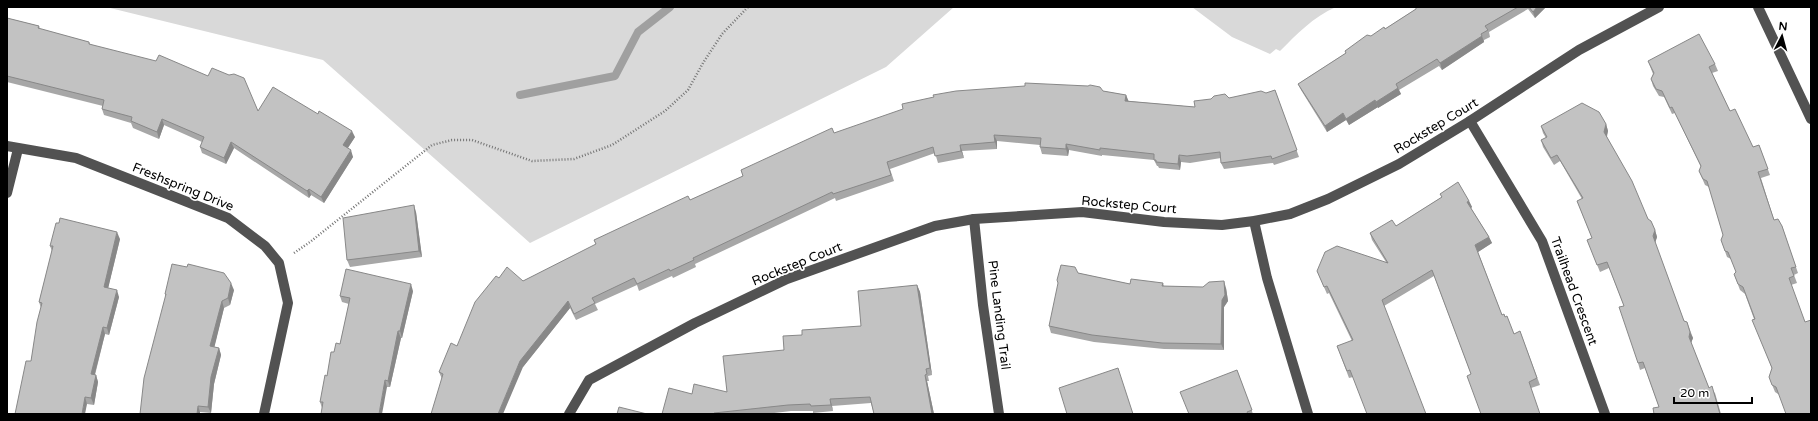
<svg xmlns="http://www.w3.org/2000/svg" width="1818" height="421" viewBox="0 0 1818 421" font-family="'Varela Round',sans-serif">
	<rect width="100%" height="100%" fill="#fff"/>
	<g fill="#d9d9d9">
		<polygon points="106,7 954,7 886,67 530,243 323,60"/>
		<path d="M1192 7H1336C1313 17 1297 34 1280 51L1276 49 1270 54 1232 37Z"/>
	</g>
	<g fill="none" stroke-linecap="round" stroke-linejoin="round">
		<polyline stroke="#a0a0a0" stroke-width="8" points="520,95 615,76 638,32 670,7"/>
		<polyline stroke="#747474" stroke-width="2.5" stroke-dasharray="1 2" stroke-linecap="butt" points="294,253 310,242 432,145 452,140 472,140 532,161 574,159 612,145 665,111 688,90 703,63 722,34 748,7"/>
		<g stroke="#525252" stroke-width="10">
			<polyline points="1758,7 1811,119"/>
			<polyline points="1470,121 1542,241 1605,414"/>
			<polyline points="7,146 76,158 228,218 265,246 279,263 288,303 264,414"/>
			<polyline points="7,193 18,149"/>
			<polyline points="974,219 983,305 999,414"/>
			<polyline points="1254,221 1267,278 1308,414"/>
			<polyline points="569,414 589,380 695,323 787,279 935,226 974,219 1082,212 1164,222 1222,225 1254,221 1290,214 1328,199 1399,164 1470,121 1579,50 1659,7"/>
		</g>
	</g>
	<g fill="#a7a7a7">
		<polygon points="1416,7 1546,7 1535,18 1528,9 1489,32 1490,37 1484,40 1484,42 1442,70 1439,66 1399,90 1401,94 1378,108 1378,107 1349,125 1346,120 1327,132 1301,90 1298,84 1346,53 1345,51 1371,36 1385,29 1416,9"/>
		<polygon points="7,18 39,26 40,29 89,42 90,44 258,111 355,137 348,148 353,157 324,203 311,195 309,198 234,148 226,164 202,153 200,147 202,142 164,125 159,139 133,128 131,123 104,115 102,109 103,106 7,82"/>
		<polygon points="1648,61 1715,64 1718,71 1712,73 1730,111 1753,147 1759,145 1770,175 1761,178 1774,220 1782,226 1798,273 1794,275 1797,283 1791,285 1778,394 1775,392 1769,377 1772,369 1745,294 1740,290 1734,274 1736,272 1731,259 1727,257 1721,240 1723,235 1709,187 1705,185 1699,171 1701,167 1675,113 1672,114 1664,97 1659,96 1653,86 1651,79 1653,74"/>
		<polygon points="1275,90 1299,157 1274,165 1273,163 1224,169 1221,163 1221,158 1190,163 1181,162 1180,170 1159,168 1158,166 1157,166 1154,160 1102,155 1102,156 1069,150 1068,156 1042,154 1040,147 1040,145 997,141 997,149 962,151 964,158 938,163 935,153 890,169 894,181 836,201 835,198 695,264 696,267 673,278 672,276 639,291 637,285 595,304 598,310 576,320 570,308 523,367 442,379 439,372 457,346 499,278 523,281 596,245 594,240 690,200 743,176 741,170 834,133 1103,91 1126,95 1128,101 1195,107 1229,98 1266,93"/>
		<polygon points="1606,124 1608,131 1607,137 1648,219 1655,230 1657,237 1655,243 1684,321 1687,322 1693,338 1691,343 1709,388 1715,393 1721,414 1654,414 1659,407 1645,368 1640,370 1638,363 1624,306 1609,268 1600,272 1587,240 1592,238 1577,201 1582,199 1560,161 1554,165 1543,147 1541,140 1546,138 1543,133 1541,126"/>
		<polygon points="1440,194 1469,201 1472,207 1471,208 1489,237 1492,243 1478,252 1502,315 1514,334 1520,331 1540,385 1531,388 1471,374 1434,276 1384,306 1353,377 1349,378 1337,346 1352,341 1329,293 1327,294 1317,271 1386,262 1372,240 1370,233 1396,226 1442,197"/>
		<polygon points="416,212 422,257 350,267 347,260"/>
		<polygon points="120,239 108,288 119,297 109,335 105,334 95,375 96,375 98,382 94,405 87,404 31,361 41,308 39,302 52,251 50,246"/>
		<polygon points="1078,273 1130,284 1163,283 1164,286 1226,288 1228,301 1224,307 1224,350 1164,349 1094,342 1051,333 1049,326"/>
		<polygon points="917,285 920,292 932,375 928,376 929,381 927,381 934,414 874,414 871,403 832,406 833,411 813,413 813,411 791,411 766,414 662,414 692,394 727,392 784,350 802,335 861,326"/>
		<polygon points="234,290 230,305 224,308 214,347 219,348 221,355 214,384 211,413 200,412 200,414 140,414 166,297 165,294"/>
		<polygon points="413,291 402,338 401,338 390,387 387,387 322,408 320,402 334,352 340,344 349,304 342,302 340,296"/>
		<polygon points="1237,370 1253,414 1188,414"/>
	</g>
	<g fill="#888">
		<polygon points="1537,7 1546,7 1535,18 1533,12"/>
		<polygon points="1482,36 1484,42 1442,70 1440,63"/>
		<polygon points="1398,88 1401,94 1378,108 1376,102"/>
		<polygon points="1126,95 1129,102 1125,101"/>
		<polygon points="1375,100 1378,107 1349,125 1346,119"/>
		<polygon points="1343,113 1346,120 1327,132 1325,126"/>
		<polygon points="162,119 164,125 159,139 157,132"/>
		<polygon points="1606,124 1608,131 1606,138 1604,132"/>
		<polygon points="352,131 355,137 345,152 343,145"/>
		<polygon points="994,135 997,141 997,149 995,142"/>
		<polygon points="231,142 234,148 226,164 224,158"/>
		<polygon points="1066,144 1069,150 1068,156 1066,149"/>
		<polygon points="960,145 962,151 964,158 961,151"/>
		<polygon points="351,150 353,157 324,203 321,197"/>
		<polygon points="1179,155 1181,162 1180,170 1178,164"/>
		<polygon points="309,189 311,195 309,198 307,191"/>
		<polygon points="1469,201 1472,207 1470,209 1467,202"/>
		<polygon points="414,205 416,212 422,257 419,251"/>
		<polygon points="1655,230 1657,237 1655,243 1653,236"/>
		<polygon points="117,232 120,239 107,293 104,287"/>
		<polygon points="1489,237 1492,243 1478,252 1475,245"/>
		<polygon points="1224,281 1226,288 1228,301 1224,307 1224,350 1221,344 1222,300"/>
		<polygon points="231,283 234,290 230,305 228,298"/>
		<polygon points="411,284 413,291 402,338 400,331"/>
		<polygon points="917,285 920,292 932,375 930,368"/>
		<polygon points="117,290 119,297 109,335 107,328"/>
		<polygon points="222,301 224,308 213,353 210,346"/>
		<polygon points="568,301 570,308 523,367 503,414 498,414 520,361"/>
		<polygon points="103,327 105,334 93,381 91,374"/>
		<polygon points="398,331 401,338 390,387 388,381"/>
		<polygon points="1690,332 1693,338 1691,343 1689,337"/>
		<polygon points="219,348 221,355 214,384 211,413 208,407 211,377"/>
		<polygon points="96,375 98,382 94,405 91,398"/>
		<polygon points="925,375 927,381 934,414 932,414"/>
		<polygon points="385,380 387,387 382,414 379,414"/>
		<polygon points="85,397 87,404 85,414 82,414"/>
		<polygon points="830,399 832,406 833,411 831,405"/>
		<polygon points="198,406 200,412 200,414 197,414"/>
	</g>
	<g fill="#c2c2c2" stroke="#888">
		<polygon points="1416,7 1518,7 1485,26 1488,30 1481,34 1482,36 1440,63 1437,59 1396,84 1398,88 1376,102 1375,100 1346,119 1343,113 1325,126 1298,84 1346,53 1345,51 1367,35 1371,36 1384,27 1385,29 1416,9"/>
		<polygon points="1529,7 1537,7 1533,12"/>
		<polygon points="7,18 39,26 38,28 89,42 89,44 156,61 159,55 208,76 212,68 229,75 234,74 244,78 258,111 273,87 318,114 319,111 352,131 343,145 351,150 321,197 309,189 307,191 231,142 224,158 200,147 204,137 162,119 157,132 131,121 132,117 102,109 104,100 7,76"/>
		<polygon points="1699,34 1715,64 1709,67 1730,111 1735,109 1753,147 1759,145 1768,169 1758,172 1774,220 1778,219 1782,226 1796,267 1791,268 1794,276 1789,278 1805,322 1811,320 1811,414 1786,414 1776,387 1772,385 1769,377 1772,368 1752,320 1755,319 1743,287 1738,284 1734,274 1736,272 1728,252 1725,251 1721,240 1723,235 1707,181 1703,179 1699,171 1701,166 1672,107 1670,108 1662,91 1656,89 1651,79 1654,73 1648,61"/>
		<polygon points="1025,83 1088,86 1090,85 1100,87 1103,91 1126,95 1125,101 1195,107 1194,101 1211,99 1214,96 1225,94 1229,98 1261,91 1266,93 1275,90 1297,150 1272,159 1271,156 1221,163 1220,152 1187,156 1179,155 1178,164 1156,162 1156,160 1154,160 1154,154 1100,148 1100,150 1066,144 1066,149 1040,147 1041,138 994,135 995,142 960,145 961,151 935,156 933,147 887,162 891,175 833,194 832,192 693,258 694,260 670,271 669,269 637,284 634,278 592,298 595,303 574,314 568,301 520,361 498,414 431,414 443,374 439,372 451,343 457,346 475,302 496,276 499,278 507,267 523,281 596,244 594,240 688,196 690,200 743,176 741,170 832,128 834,133 903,109 902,104 934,97 933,95 956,91 1025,86"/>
		<polygon points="1582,103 1599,112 1606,124 1604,132 1632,181 1648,219 1651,221 1655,230 1653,236 1684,321 1687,322 1690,332 1689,337 1709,388 1712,386 1720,414 1654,414 1653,408 1659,407 1643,362 1638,363 1619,307 1624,306 1607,262 1597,265 1587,240 1592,238 1577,201 1583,198 1557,155 1551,158 1541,140 1547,137 1541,126"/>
		<polygon points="1458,182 1469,201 1467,202 1489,237 1475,245 1502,315 1504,314 1505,317 1507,316 1514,334 1520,331 1537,378 1529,382 1540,414 1481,414 1467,376 1471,374 1432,270 1382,300 1426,414 1367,414 1350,370 1347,371 1337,346 1353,340 1327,286 1324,287 1317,271 1325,252 1337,246 1388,263 1370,233 1392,220 1396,226 1442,197 1440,194"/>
		<polygon points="414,205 419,251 347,260 343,218"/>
		<polygon points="60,218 117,232 104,287 117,290 107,328 103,327 91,374 96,375 91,398 85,397 82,414 15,414 26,361 31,361 37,322 42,303 39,302 53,246 50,246 56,223 59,223"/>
		<polygon points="172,264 187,267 188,264 224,273 231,283 228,298 222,301 210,346 219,348 211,377 208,407 198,406 197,414 140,414 144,378 166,294 165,294"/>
		<polygon points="1061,265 1075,267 1078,273 1130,284 1131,279 1163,283 1162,286 1203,287 1209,282 1224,281 1225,295 1222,300 1221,344 1162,343 1092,335 1049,326 1058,283 1057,280"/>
		<polygon points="346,269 411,284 400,331 398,331 388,381 385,380 379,414 321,414 323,402 320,402 325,375 327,376 331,352 334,352 336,343 340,344 350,298 340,296"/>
		<polygon points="917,285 930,368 926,369 927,374 925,375 932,414 874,414 870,397 830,399 831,405 811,406 810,404 788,405 714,413 714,414 662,414 669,388 692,394 694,384 727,392 723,356 784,350 783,336 802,335 802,330 861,326 858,291"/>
		<polygon points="1118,368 1133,414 1067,414 1059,388"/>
		<polygon points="1237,370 1252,410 1247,412 1248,414 1189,414 1180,392"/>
		<polygon points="619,407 647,414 617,414"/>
	</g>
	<g text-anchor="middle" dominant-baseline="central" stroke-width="3.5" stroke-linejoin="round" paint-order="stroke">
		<g font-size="13" fill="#000" stroke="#fff">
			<text transform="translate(1436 126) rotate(-31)">Rockstep Court</text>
			<text transform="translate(183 187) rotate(22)">Freshspring Drive</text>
			<text transform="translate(1129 205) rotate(5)">Rockstep Court</text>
			<text transform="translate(797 264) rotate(-22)">Rockstep Court</text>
			<text transform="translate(1574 291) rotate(70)">Trailhead Crescent</text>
			<text transform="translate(999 315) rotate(83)">Pine Landing Trail</text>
		</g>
	</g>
	<rect width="1818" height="421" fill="none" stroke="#000000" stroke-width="16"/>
	<g transform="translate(1782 36) rotate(6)" stroke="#ffffff" stroke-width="3" paint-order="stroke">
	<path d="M0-3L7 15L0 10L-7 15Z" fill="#000000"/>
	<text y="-6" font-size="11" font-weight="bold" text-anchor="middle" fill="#000000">N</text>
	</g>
	<path d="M1674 397v6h78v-6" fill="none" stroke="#000000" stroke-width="2"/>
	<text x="1680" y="397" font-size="12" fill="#000000" stroke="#ffffff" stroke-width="3" paint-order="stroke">20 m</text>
</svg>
